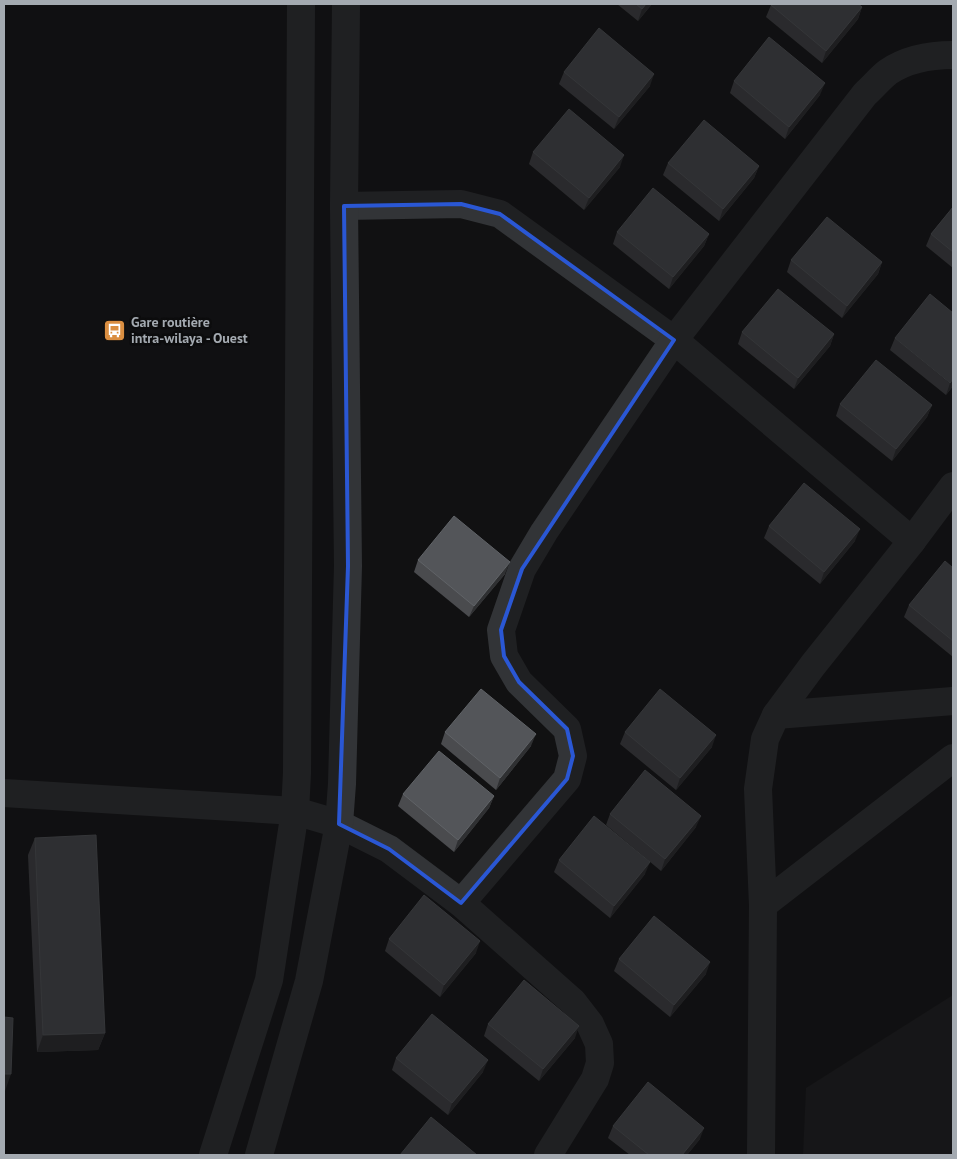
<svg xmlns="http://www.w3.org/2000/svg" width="957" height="1159" viewBox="0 0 957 1159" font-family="'PT Sans',sans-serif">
	<rect width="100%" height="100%" fill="#111112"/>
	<polygon fill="#1d1d1f" points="953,995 953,1155 803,1155 806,1088"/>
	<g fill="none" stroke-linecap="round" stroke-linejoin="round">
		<g stroke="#323437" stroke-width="28">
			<polyline points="344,206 461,204 500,214 674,340 912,541"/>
			<polyline points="776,715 953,701"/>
			<polyline points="4,793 295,811 339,824 389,849 461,903"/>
			<polyline points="763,905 953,758"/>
			<polyline points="213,1155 269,980 295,811 297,773 301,4"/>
			<polyline points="259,1155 309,981 339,824 342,784 348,566 344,206 346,4"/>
			<path d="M548 1155 595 1079 600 1063 599 1044 590 1024 573 1002 461 903 567 779 573 756 567 729 519 682 504 656 501 630 522 569 544 532 674 340 865 94C873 87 880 78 888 72 907 59 931 55 953 55"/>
			<polyline points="761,1155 763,905 758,789 765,739 776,715 813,665 912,541 953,486"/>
		</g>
	</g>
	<g fill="#4a4b4e">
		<polygon points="617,4 652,4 638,21"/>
		<polygon points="771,5 862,7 858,19 822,63 766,17"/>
		<polygon points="564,72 650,86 614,129 559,84"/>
		<polygon points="734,81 820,95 785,139 730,93"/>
		<polygon points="533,152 620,167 584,210 529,164"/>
		<polygon points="668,163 759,166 754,178 719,221 663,175"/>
		<polygon points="953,207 953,268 926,246 931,234"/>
		<polygon points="617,232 709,234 704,246 669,289 613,244"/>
		<polygon points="791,260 882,262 878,274 842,318 787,272"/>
		<polygon points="742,332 834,334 830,346 794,389 738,344"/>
		<polygon points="895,338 953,386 946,395 890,350"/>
		<polygon points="840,404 932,405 927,417 892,461 836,416"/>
		<polygon points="769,526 855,541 820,584 764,538"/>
		<polygon points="418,560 505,574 469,617 414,572"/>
		<polygon points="953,568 953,657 904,617 909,605"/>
		<polygon points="445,732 531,746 496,790 441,744"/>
		<polygon points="625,732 712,747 676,790 620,744"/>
		<polygon points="403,794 494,796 489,808 454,852 398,806"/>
		<polygon points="610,814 696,827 661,871 606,825"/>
		<polygon points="35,838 105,1033 98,1050 37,1052 28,855"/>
		<polygon points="559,860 645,874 610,918 554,872"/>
		<polygon points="389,939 476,953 440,997 385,951"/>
		<polygon points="619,959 706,974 670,1017 614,971"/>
		<polygon points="488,1024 575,1038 539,1081 484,1036"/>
		<polygon points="396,1058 483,1072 448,1115 392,1070"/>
		<polygon points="613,1126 700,1139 687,1155 630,1155 608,1138"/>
	</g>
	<g fill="#2f3032">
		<polygon points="646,4 652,4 638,21 642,9"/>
		<polygon points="862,7 858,19 822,63 826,51"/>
		<polygon points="654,74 650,86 614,129 619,117"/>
		<polygon points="825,83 820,95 785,139 789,127"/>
		<polygon points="624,155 620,167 584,210 589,198"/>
		<polygon points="759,166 754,178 719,221 723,209"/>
		<polygon points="709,234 704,246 669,289 673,277"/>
		<polygon points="882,262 878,274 842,318 847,306"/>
		<polygon points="834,334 830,346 794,389 798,378"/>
		<polygon points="953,379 953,386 946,395 950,383"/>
		<polygon points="932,405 927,417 892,461 896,449"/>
		<polygon points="860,529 855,541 820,584 824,572"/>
		<polygon points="510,562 505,574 469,617 474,606"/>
		<polygon points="536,734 531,746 496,790 500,778"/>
		<polygon points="716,735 712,747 676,790 680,778"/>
		<polygon points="494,796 489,808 454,852 458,840"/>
		<polygon points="701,816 696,827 661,871 665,859"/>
		<polygon points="650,862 645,874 610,918 614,906"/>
		<polygon points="480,941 476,953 440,997 444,985"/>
		<polygon points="710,962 706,974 670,1017 674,1005"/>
		<polygon points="579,1026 575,1038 539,1081 543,1069"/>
		<polygon points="105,1033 98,1050 37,1052 43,1035"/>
		<polygon points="488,1060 483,1072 448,1115 452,1103"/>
		<polygon points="4,1074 11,1074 4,1094"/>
		<polygon points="704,1128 700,1139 687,1155 682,1155"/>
	</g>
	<g fill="#535559" stroke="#606367">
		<polygon points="636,4 646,4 642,9"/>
		<polygon points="772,4 858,4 862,7 826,51 771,5"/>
		<polygon points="599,28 654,74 619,117 564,72"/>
		<polygon points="769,37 825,83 789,127 734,81"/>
		<polygon points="569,109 624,155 589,198 533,152"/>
		<polygon points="704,120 759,166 723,209 668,163"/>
		<polygon points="653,188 709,234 673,277 617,232"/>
		<polygon points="953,207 953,252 931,234"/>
		<polygon points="827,217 882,262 847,306 791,260"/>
		<polygon points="778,289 834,334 798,378 742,332"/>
		<polygon points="930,294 953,313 953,379 950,383 895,338"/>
		<polygon points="876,360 932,405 896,449 840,404"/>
		<polygon points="804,483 860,529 824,572 769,526"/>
		<polygon points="454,516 510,562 474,606 418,560"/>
		<polygon points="945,561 953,568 953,641 909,605"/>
		<polygon points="481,689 536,734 500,778 445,732"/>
		<polygon points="660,689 716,735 680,778 625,732"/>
		<polygon points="439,751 494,796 458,840 403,794"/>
		<polygon points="645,770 701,816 665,859 610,814"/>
		<polygon points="594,816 650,862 614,906 559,860"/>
		<polygon points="96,835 105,1033 43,1035 35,838"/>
		<polygon points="424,895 480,941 444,985 389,939"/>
		<polygon points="654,916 710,962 674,1005 619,959"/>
		<polygon points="524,980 579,1026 543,1069 488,1024"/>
		<polygon points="432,1014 488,1060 452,1103 396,1058"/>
		<polygon points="4,1017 13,1018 11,1074 4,1074"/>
		<polygon points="648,1082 704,1128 682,1155 649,1155 613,1126"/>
		<polygon points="431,1117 477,1155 400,1155"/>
	</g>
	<path d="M0 0H957V1159H0ZM461 204 500 214 674 340 522 569 501 630 504 656 519 682 567 729 573 756 567 779 461 903 389 849 339 824 348 566 344 206Z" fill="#111112" fill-opacity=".55" fill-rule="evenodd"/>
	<path fill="none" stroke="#2a57d4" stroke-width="4" stroke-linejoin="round" d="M461 204 500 214 674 340 522 569 501 630 504 656 519 682 567 729 573 756 567 779 461 903 389 849 339 824 348 566 344 206Z"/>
	<defs>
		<symbol id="bus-square" viewBox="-11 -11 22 22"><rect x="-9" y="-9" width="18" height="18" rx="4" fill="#da8e41" stroke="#0c0c0d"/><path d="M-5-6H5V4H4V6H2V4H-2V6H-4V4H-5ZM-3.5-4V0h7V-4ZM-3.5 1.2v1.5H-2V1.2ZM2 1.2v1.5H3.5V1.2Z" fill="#fff"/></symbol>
	</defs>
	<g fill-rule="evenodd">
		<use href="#bus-square" x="102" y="318" width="25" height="25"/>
	</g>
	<g text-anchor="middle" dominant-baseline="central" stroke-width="5" stroke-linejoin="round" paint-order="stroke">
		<g font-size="14" font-weight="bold" fill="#a4aab1" stroke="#0c0c0d" text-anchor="start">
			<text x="131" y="322">Gare routière<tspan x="131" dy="16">intra-wilaya - Ouest</tspan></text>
		</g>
	</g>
	<rect width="957" height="1159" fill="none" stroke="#a4aab1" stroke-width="10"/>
</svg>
